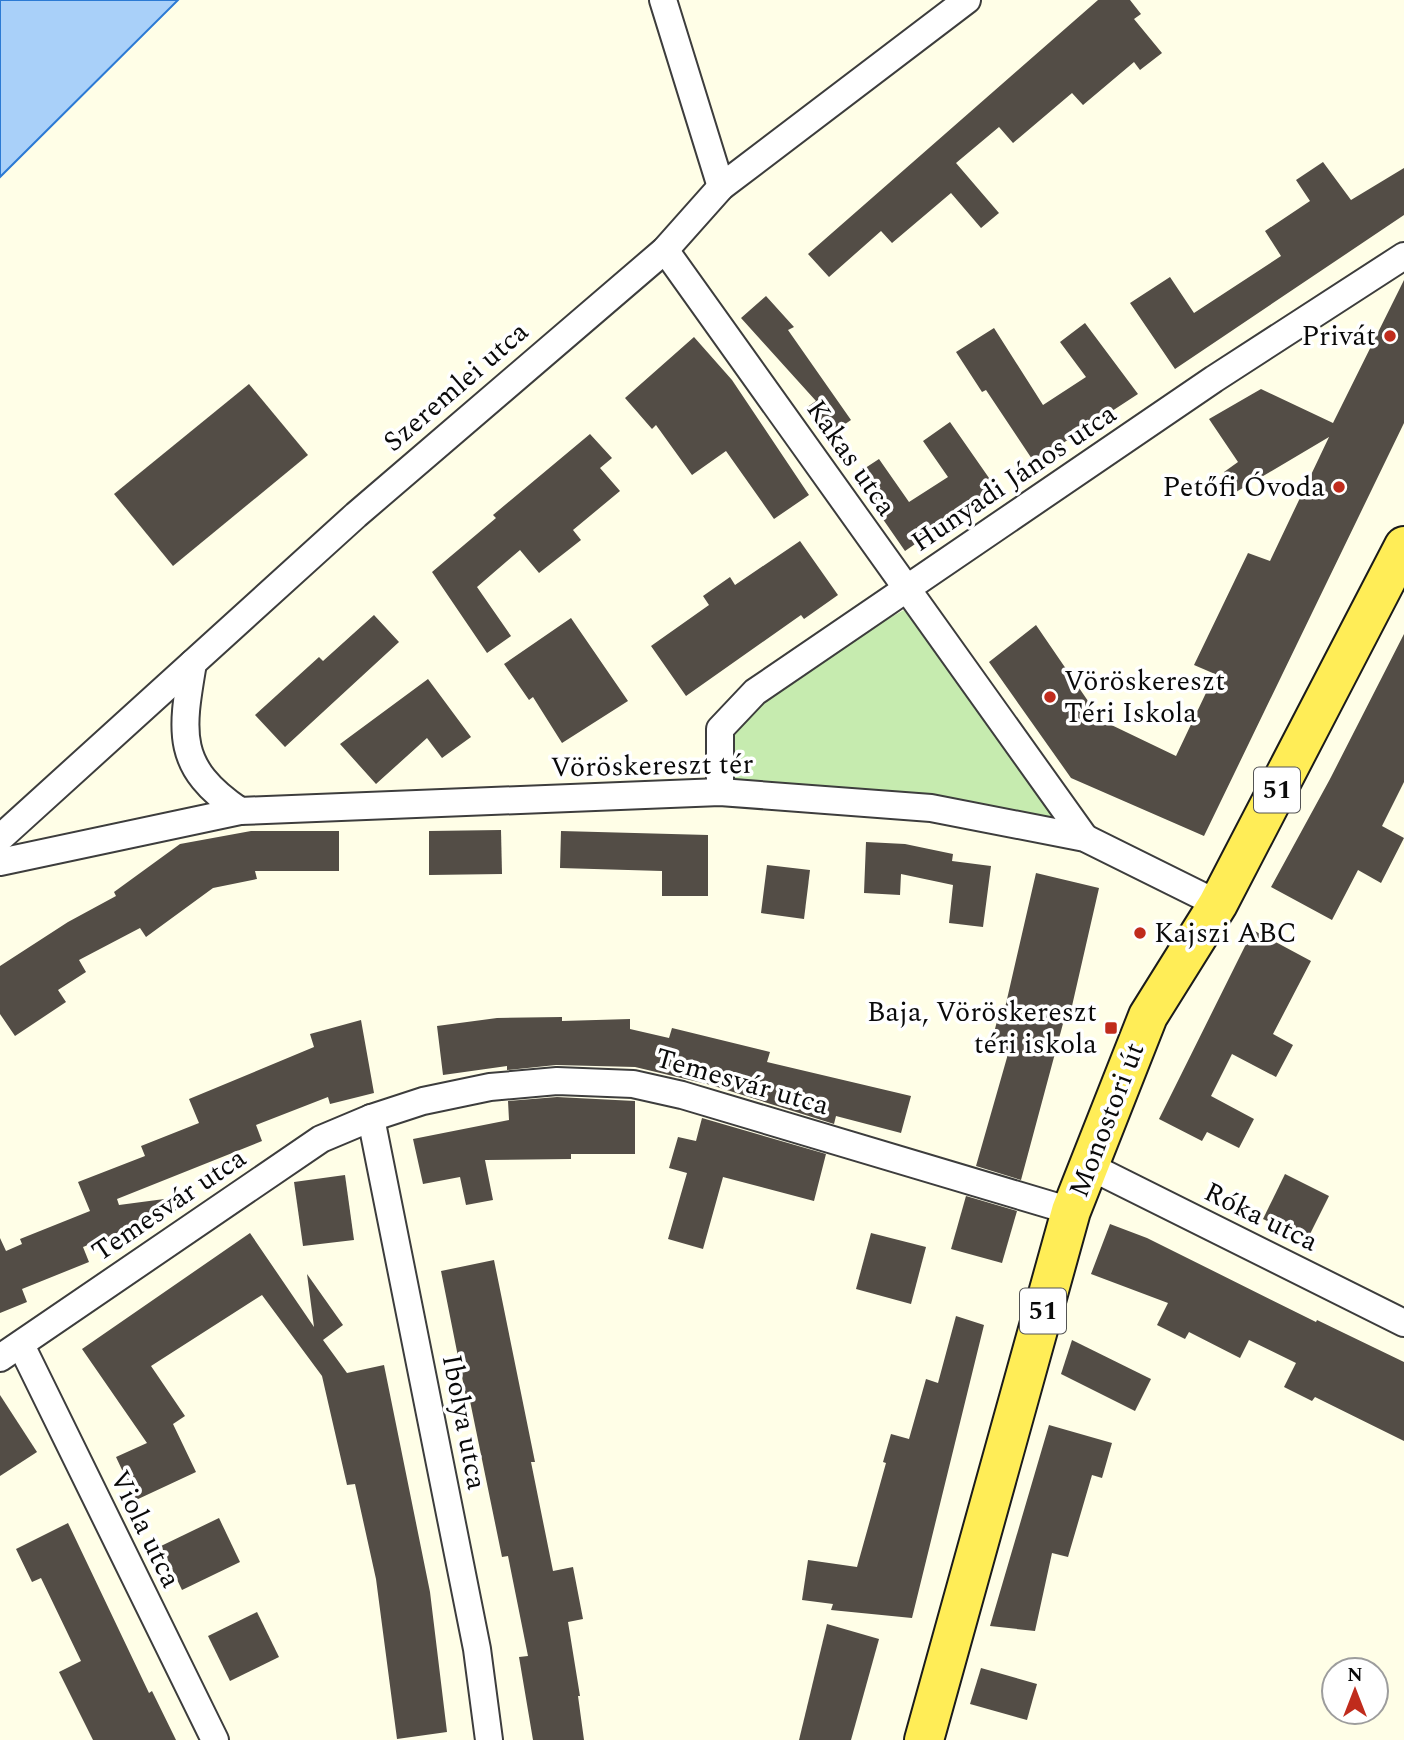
<svg xmlns="http://www.w3.org/2000/svg" width="1404" height="1740" viewBox="0 0 1404 1740" font-family="Spectral,serif">
	<rect width="100%" height="100%" fill="#fffee7"/>
	<polygon fill="#c6ebaf" points="904,610 1060,822 720,792 720,729 755,692"/>
	<polygon fill="#a9d0f9" stroke="#2c7ad4" stroke-width="2" points="0,0 178,0 0,177"/>
	<g fill="#534d46">
		<polygon points="1098,0 1130,0 1141,14 1134,19 1162,53 1140,70 1134,62 1083,105 1072,93 1013,143 999,127 956,163 999,213 981,228 951,193 892,243 881,231 829,277 808,254"/>
		<polygon points="1323,162 1351,200 1404,168 1404,215 1175,369 1130,303 1170,277 1194,313 1281,256 1265,231 1310,201 1296,180"/>
		<polygon points="1404,280 1404,423 1204,836 1071,778 989,662 1036,625 1101,720 1176,756 1215,674 1194,665 1248,553 1270,561 1329,437 1236,492 1224,472 1238,462 1209,419 1261,389 1333,423"/>
		<polygon points="766,296 794,327 788,330 851,420 826,437 806,408 816,401 741,318"/>
		<polygon points="1085,323 1138,394 1034,462 986,390 982,392 956,352 994,328 1043,405 1086,377 1060,342"/>
		<polygon points="694,337 732,380 809,495 774,519 726,451 692,475 656,425 652,429 625,398"/>
		<polygon points="249,384 308,455 173,566 114,494"/>
		<polygon points="950,422 996,488 905,551 853,476 879,459 909,502 948,477 923,441"/>
		<polygon points="590,434 612,458 600,468 620,491 573,530 581,540 539,573 520,550 477,587 511,636 487,653 432,572 496,518 493,515"/>
		<polygon points="800,541 838,595 804,619 801,615 686,696 651,646 709,605 703,596 730,577 735,585"/>
		<polygon points="374,615 399,642 285,747 255,715 319,657 323,661"/>
		<polygon points="571,618 628,701 562,743 533,697 529,700 504,664"/>
		<polygon points="1404,634 1404,782 1382,826 1404,838 1381,883 1358,870 1332,920 1271,887 1330,779"/>
		<polygon points="428,679 471,737 442,758 427,738 376,784 340,744"/>
		<polygon points="501,830 502,874 429,875 429,831"/>
		<polygon points="251,831 339,831 339,871 255,871 257,879 213,888 146,937 140,928 79,960 86,972 58,990 66,1002 15,1036 0,1014 0,966 68,922 116,896 114,892 180,844"/>
		<polygon points="561,831 708,835 708,896 662,896 662,871 560,868"/>
		<polygon points="866,842 905,844 953,854 952,861 991,866 983,927 949,923 953,885 901,874 900,895 864,893"/>
		<polygon points="767,865 810,870 804,919 761,913"/>
		<polygon points="1036,873 1099,888 1072,1006 1068,1005 1021,1180 976,1166 1008,1054 990,1049 997,1021 1002,1021"/>
		<polygon points="1253,930 1311,961 1273,1034 1293,1045 1276,1077 1232,1054 1211,1096 1254,1119 1239,1148 1207,1132 1202,1141 1159,1119"/>
		<polygon points="562,1017 562,1021 630,1019 630,1029 669,1038 672,1028 770,1052 767,1062 911,1096 901,1133 836,1116 834,1124 711,1085 635,1067 556,1065 507,1070 507,1066 443,1075 437,1026 497,1018"/>
		<polygon points="361,1020 374,1093 330,1104 328,1097 256,1125 262,1141 117,1199 119,1205 187,1196 189,1205 83,1247 89,1262 22,1289 27,1302 0,1313 0,1238 6,1251 22,1244 20,1239 90,1211 78,1182 145,1156 141,1146 199,1123 189,1099 314,1047 310,1034"/>
		<polygon points="557,1097 635,1101 635,1154 571,1154 571,1159 485,1160 493,1200 466,1205 460,1177 423,1184 413,1139 509,1120 508,1101"/>
		<polygon points="702,1118 826,1154 814,1201 723,1177 703,1249 668,1239 687,1173 669,1168 678,1137 696,1141"/>
		<polygon points="1285,1174 1329,1196 1307,1240 1263,1219"/>
		<polygon points="345,1175 354,1240 303,1246 294,1182"/>
		<polygon points="966,1196 1017,1211 1002,1263 951,1249"/>
		<polygon points="1110,1224 1147,1238 1316,1322 1317,1320 1404,1362 1404,1441 1315,1397 1312,1401 1284,1387 1296,1363 1249,1340 1240,1358 1189,1332 1185,1339 1157,1325 1168,1303 1091,1274"/>
		<polygon points="250,1233 314,1327 307,1274 343,1325 323,1340 347,1373 384,1365 430,1592 447,1732 397,1739 376,1579 355,1484 347,1485 322,1376 262,1295 151,1366 185,1416 173,1424 196,1472 136,1500 116,1457 147,1443 82,1349"/>
		<polygon points="871,1233 926,1247 911,1304 856,1289"/>
		<polygon points="494,1260 535,1462 531,1462 553,1571 573,1567 583,1619 568,1622 580,1696 578,1696 584,1740 533,1740 519,1657 528,1656 508,1556 502,1557 470,1401 467,1402 441,1271"/>
		<polygon points="956,1316 984,1325 912,1618 831,1610 833,1604 802,1600 808,1560 857,1567 886,1463 883,1462 891,1434 909,1439 926,1379 938,1383"/>
		<polygon points="1072,1340 1151,1379 1135,1411 1061,1374"/>
		<polygon points="0,1395 37,1452 0,1476"/>
		<polygon points="1049,1425 1112,1443 1102,1478 1092,1475 1068,1557 1052,1553 1035,1631 990,1626"/>
		<polygon points="219,1518 240,1562 182,1590 161,1546"/>
		<polygon points="68,1523 149,1693 152,1691 176,1740 93,1740 59,1672 81,1661 41,1578 32,1582 16,1549"/>
		<polygon points="257,1612 279,1657 230,1681 208,1636"/>
		<polygon points="827,1624 879,1639 851,1740 799,1740"/>
		<polygon points="981,1668 1037,1684 1027,1720 970,1704"/>
	</g>
	<g fill="none" stroke-linecap="round" stroke-linejoin="round">
		<defs>
			<g id="minor">
				<polyline points="663,0 721,187"/>
				<polyline points="665,250 1085,838"/>
				<path d="M193 663C181 733 175 767 240 811L720 792 931 808 1085 838 1218 904"/>
				<polyline points="720,792 720,729 755,692 1214,379 1404,256"/>
				<polyline points="0,838 356,515 665,250 721,187 967,0"/>
				<polyline points="0,862 240,811"/>
				<polyline points="371,1118 477,1649 489,1740"/>
				<polyline points="1089,1166 1404,1323"/>
				<polyline points="21,1345 215,1740"/>
				<polyline points="0,1358 321,1139 371,1118 423,1101 490,1087 557,1081 633,1084 682,1095 1071,1211"/>
			</g>
			<polyline id="primary" points="924,1740 1071,1211 1148,1016 1218,904 1404,546"/>
		</defs>
		<use href="#minor" stroke="#3d3d3d" stroke-width="30"/>
		<use href="#primary" stroke="#1b1b1b" stroke-width="42"/>
		<use href="#minor" stroke="#fff" stroke-width="26"/>
		<use href="#primary" stroke="#ffed57" stroke-width="38"/>
	</g>
	<g fill="#c02b1c" stroke="#fff" stroke-width="2.5">
		<circle cx="1390" cy="336" r="7"/>
		<circle cx="1339" cy="487" r="7"/>
		<circle cx="1050" cy="697" r="7"/>
		<circle cx="1140" cy="933" r="7"/>
		<rect x="1104" y="1021" width="14" height="14" rx="3.5"/>
	</g>
	<g text-anchor="middle" dominant-baseline="central" stroke-width="7" stroke-linejoin="round" paint-order="stroke">
		<g fill="#fff" stroke="#545454" stroke-width="2">
			<rect x="1254" y="767.5" width="46" height="45" rx="5"/>
			<rect x="1020" y="1288.5" width="46" height="45" rx="5"/>
		</g>
		<g font-size="26" font-weight="bold" fill="#0a0a0a">
			<text x="1277" y="790">51</text>
			<text x="1043" y="1311">51</text>
		</g>
		<g font-size="28" fill="#0a0a0a" stroke="#fff" text-anchor="end">
			<text x="1376" y="336">Privát</text>
			<text x="1325" y="487">Petőfi Óvoda</text>
			<text x="1064" y="681" text-anchor="start">Vöröskereszt<tspan x="1064" dy="32">Téri Iskola</tspan></text>
			<text x="1154" y="933" text-anchor="start">Kajszi ABC</text>
			<text x="1097" y="1012">Baja, Vöröskereszt<tspan x="1097" dy="32">téri iskola</tspan></text>
		</g>
		<g font-size="28" fill="#0a0a0a" stroke="#fff">
			<text transform="translate(456 387) rotate(-41)">Szeremlei utca</text>
			<text transform="translate(851 458) rotate(55)">Kakas utca</text>
			<text transform="translate(1014 478) rotate(-34)">Hunyadi János utca</text>
			<text transform="translate(652 766) rotate(-1)">Vöröskereszt tér</text>
			<text transform="translate(742 1082) rotate(16)">Temesvár utca</text>
			<text transform="translate(1107 1120) rotate(-69)">Monostori út</text>
			<text transform="translate(169 1205) rotate(-34)">Temesvár utca</text>
			<text transform="translate(1261 1217) rotate(26)">Róka utca</text>
			<text transform="translate(464 1422) rotate(79)">Ibolya utca</text>
			<text transform="translate(145 1529) rotate(64)">Viola utca</text>
		</g>
	</g>
	<g transform="translate(1355 1691)"><circle r="33" fill="#ffffff" stroke="#9d9d9d" stroke-width="2"/>
	<path d="M0-5L12 26L0 18L-12 26Z" fill="#c02b1c"/>
	<text y="-10" font-size="19" font-weight="bold" text-anchor="middle" fill="#0a0a0a">N</text>
	</g>
</svg>
